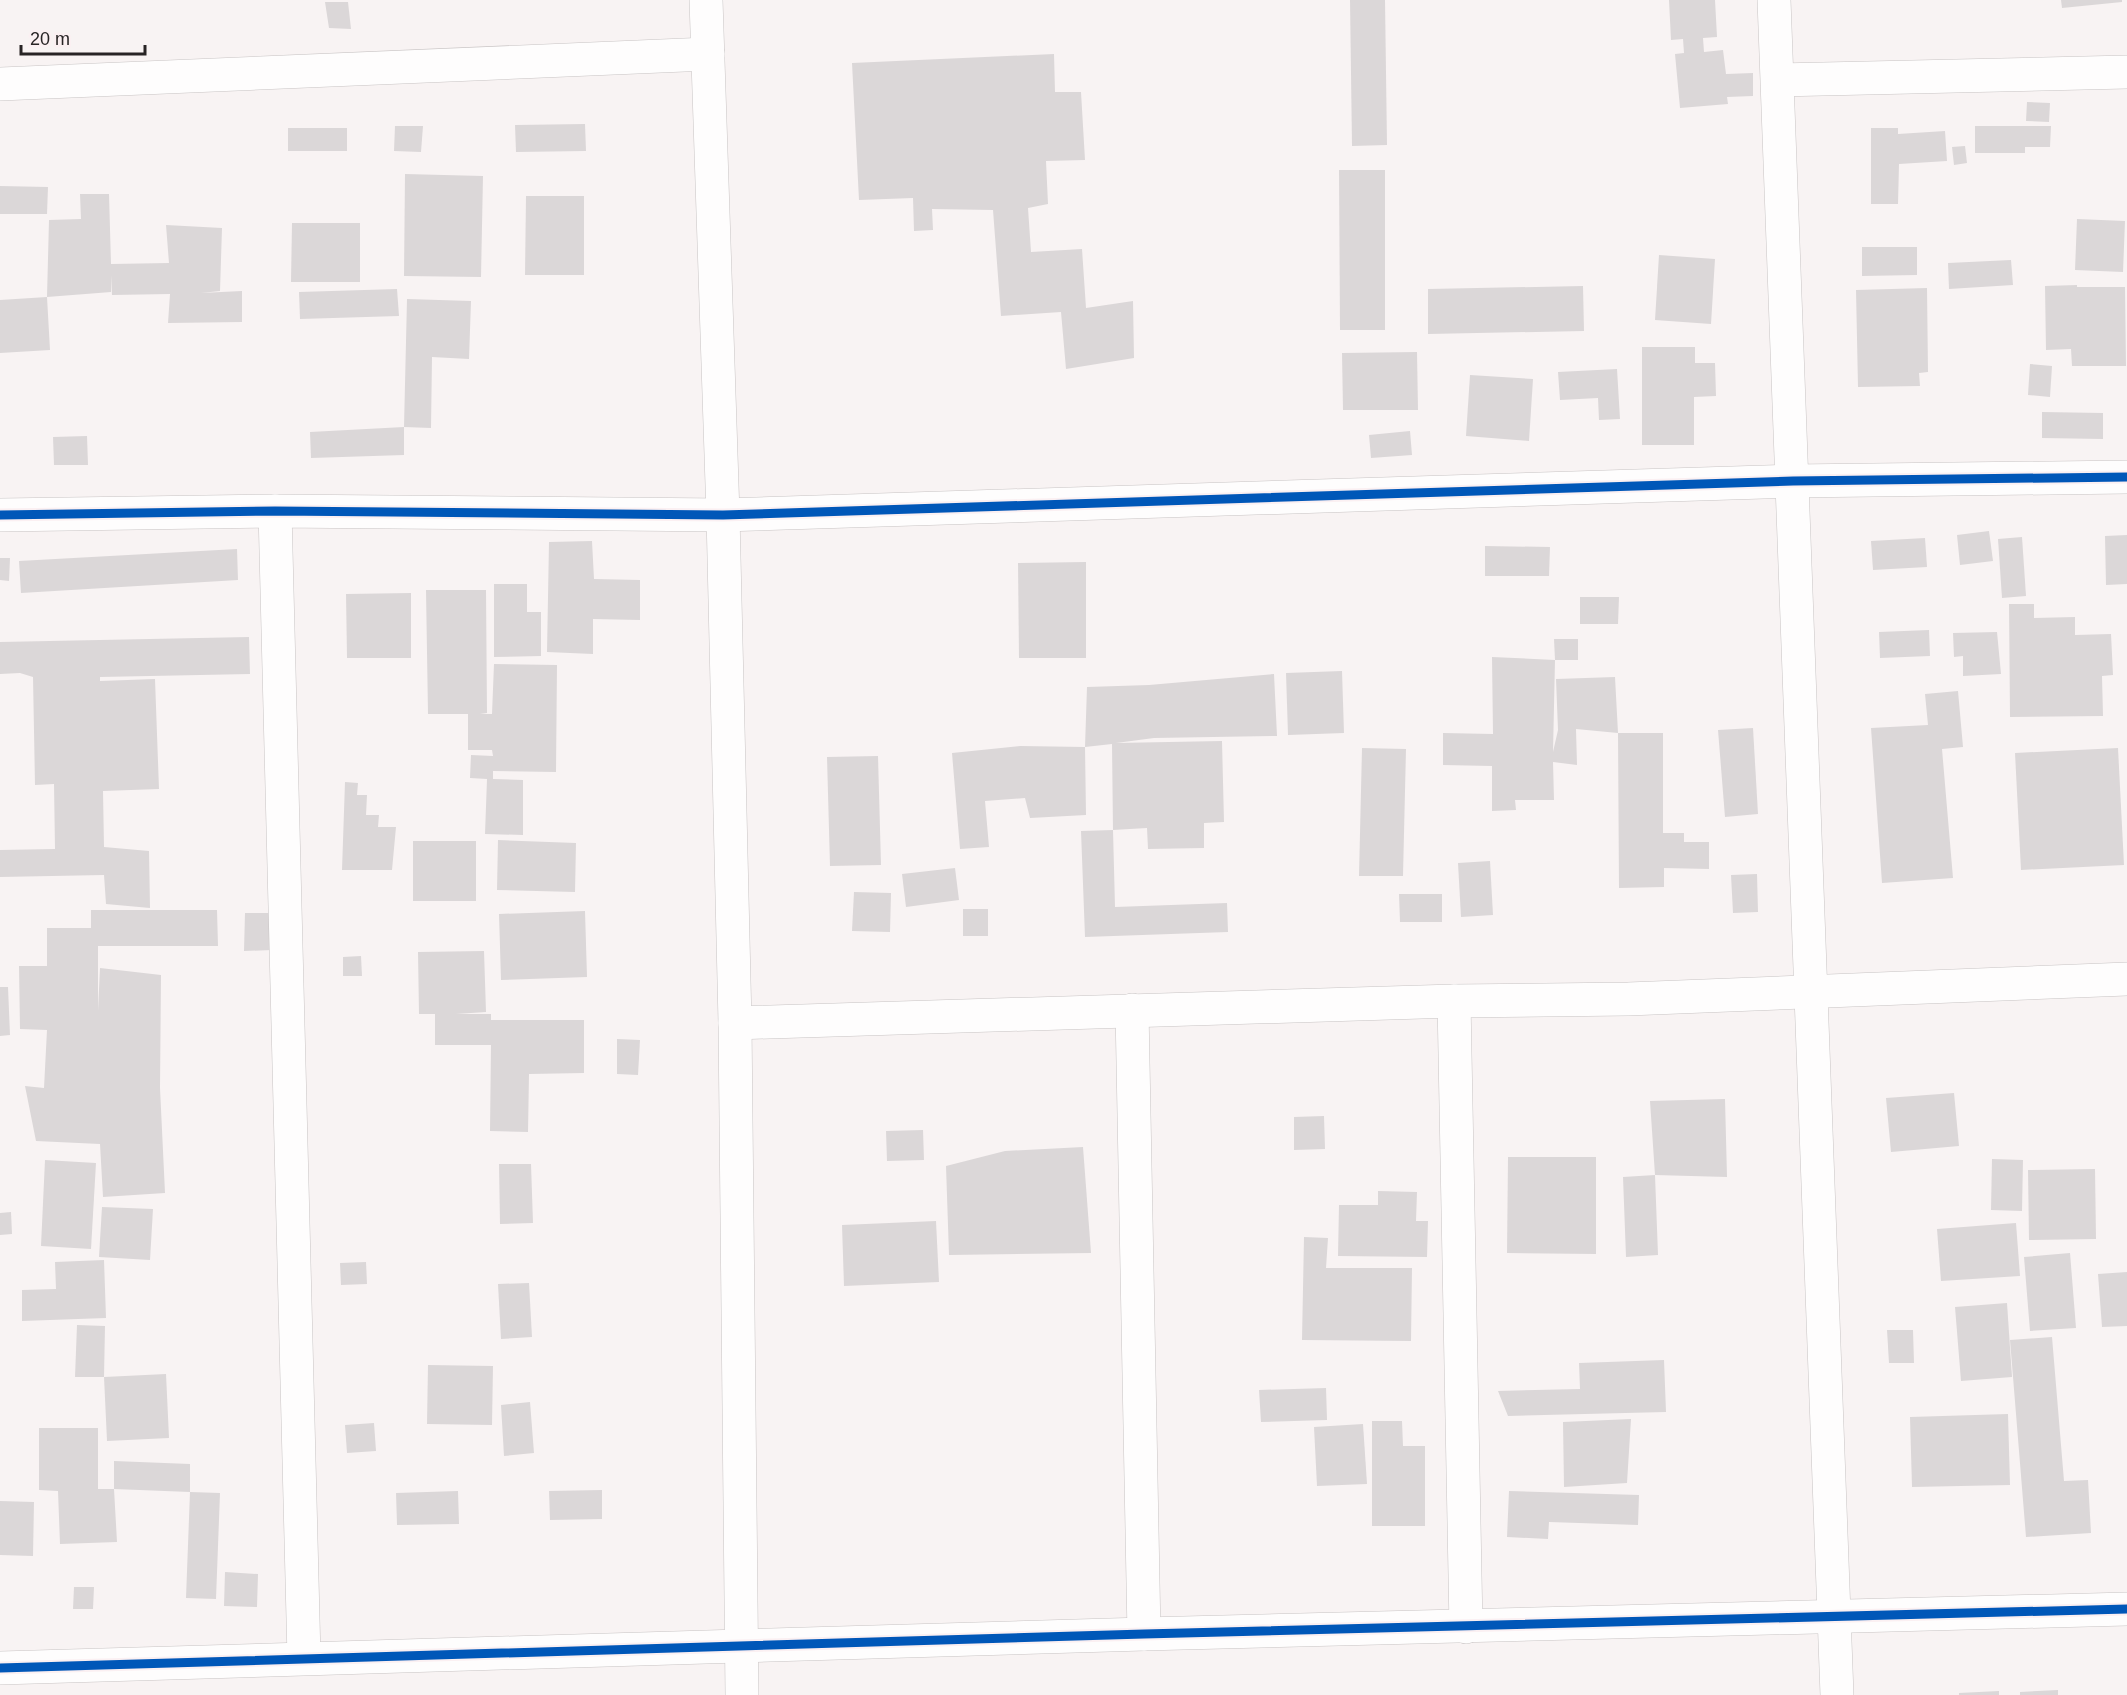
<svg xmlns="http://www.w3.org/2000/svg" width="2127" height="1695" viewBox="0 0 2127 1695" font-family="Arial,sans-serif">
	<rect width="100%" height="100%" fill="#f8f3f3"/>
	<g fill="#dbd7d8">
		<polygon points="1350,0 1385,0 1387,145 1352,146"/>
		<polygon points="1669,0 1715,0 1717,37 1703,38 1704,52 1723,50 1726,74 1753,73 1753,96 1727,97 1728,104 1680,108 1675,54 1684,53 1683,39 1671,40"/>
		<polygon points="2061,0 2122,0 2122,2 2062,8"/>
		<polygon points="325,2 348,2 351,29 329,28"/>
		<polygon points="1054,54 1055,92 1081,92 1085,160 1046,161 1048,204 1028,208 1031,252 1082,249 1086,308 1133,301 1134,358 1066,369 1061,312 1001,316 993,210 932,209 933,230 914,231 913,198 859,200 852,63"/>
		<polygon points="2027,102 2050,103 2049,122 2026,121"/>
		<polygon points="585,124 586,151 516,152 515,125"/>
		<polygon points="395,126 423,126 421,152 394,151"/>
		<polygon points="1975,126 2051,126 2050,147 2025,147 2025,153 1975,153"/>
		<rect x="288" y="128" width="59" height="23"/>
		<polygon points="1871,128 1898,128 1898,134 1945,131 1947,161 1899,164 1898,204 1871,204"/>
		<polygon points="1965,146 1967,163 1954,165 1952,147"/>
		<polygon points="1339,170 1385,170 1385,330 1340,330"/>
		<polygon points="405,174 483,176 481,277 404,276"/>
		<polygon points="0,186 48,187 47,214 0,214"/>
		<polygon points="80,194 109,194 111,264 169,263 166,225 222,228 220,291 201,293 242,291 242,322 168,323 170,294 112,295 111,275 111,292 47,297 50,350 0,353 0,300 47,297 49,220 81,219"/>
		<polygon points="526,196 584,196 584,275 525,275"/>
		<polygon points="2077,219 2125,221 2123,272 2075,270"/>
		<polygon points="292,223 360,223 360,282 291,282"/>
		<polygon points="1862,247 1917,247 1917,275 1862,276"/>
		<polygon points="1659,255 1715,259 1711,324 1655,320"/>
		<polygon points="2011,260 2013,285 1949,289 1948,263"/>
		<polygon points="2077,285 2077,287 2125,287 2126,366 2072,366 2071,349 2046,350 2045,286"/>
		<polygon points="1583,286 1584,331 1428,334 1428,289"/>
		<polygon points="1927,288 1928,372 1919,373 1920,386 1858,387 1856,290"/>
		<polygon points="397,289 399,316 300,319 299,292"/>
		<polygon points="407,299 471,301 469,359 432,357 431,428 404,427"/>
		<polygon points="1642,347 1695,347 1695,363 1715,363 1716,396 1694,397 1694,445 1642,445"/>
		<polygon points="1417,352 1418,410 1343,410 1342,353"/>
		<polygon points="2030,364 2052,366 2050,397 2028,395"/>
		<polygon points="1617,369 1620,419 1599,420 1598,398 1560,400 1558,372"/>
		<polygon points="1470,375 1533,379 1529,441 1466,436"/>
		<polygon points="2042,412 2103,413 2103,439 2042,438"/>
		<polygon points="404,427 404,455 311,458 310,432"/>
		<polygon points="1410,431 1412,455 1371,458 1369,435"/>
		<polygon points="87,436 88,465 54,465 53,437"/>
		<polygon points="1989,531 1993,561 1960,565 1957,535"/>
		<polygon points="2127,535 2127,584 2106,585 2105,536"/>
		<polygon points="2022,537 2026,596 2002,598 1998,539"/>
		<polygon points="1925,538 1927,567 1873,570 1871,541"/>
		<polygon points="592,541 594,579 640,580 640,620 593,619 593,654 547,652 549,542"/>
		<polygon points="1485,546 1550,547 1549,576 1485,576"/>
		<polygon points="237,549 238,580 21,593 19,561"/>
		<polygon points="0,558 10,558 9,581 0,580"/>
		<polygon points="1086,562 1086,658 1019,658 1018,563"/>
		<polygon points="494,584 527,584 527,612 541,612 541,656 494,657"/>
		<polygon points="426,590 486,590 487,713 480,714 492,714 494,664 557,665 556,772 493,771 493,779 523,780 523,835 485,834 487,779 470,778 471,755 493,756 492,750 468,750 468,714 428,714"/>
		<polygon points="411,593 411,658 347,658 346,594"/>
		<polygon points="1580,597 1619,597 1618,624 1580,624"/>
		<polygon points="2009,604 2034,604 2034,618 2075,617 2075,635 2111,634 2113,675 2102,676 2103,716 2010,717"/>
		<polygon points="1929,630 1930,656 1880,658 1879,632"/>
		<polygon points="1997,632 2001,674 1963,676 1963,656 1954,657 1953,633"/>
		<polygon points="249,637 250,674 100,677 100,681 155,679 159,789 103,791 104,847 149,851 150,908 106,904 104,875 0,877 0,850 55,849 54,784 35,785 33,677 20,673 0,674 0,642"/>
		<polygon points="1554,639 1578,639 1578,660 1555,660"/>
		<polygon points="1492,657 1555,660 1553,752 1558,730 1556,679 1615,677 1618,733 1663,733 1663,833 1684,833 1684,842 1709,842 1709,869 1664,868 1664,887 1619,888 1618,733 1576,729 1577,765 1553,762 1554,800 1515,800 1516,810 1492,811 1492,766 1443,765 1443,733 1493,734"/>
		<polygon points="1342,671 1344,733 1288,735 1286,673"/>
		<polygon points="1274,674 1277,736 1154,738 1116,743 1222,741 1224,822 1204,823 1204,848 1148,849 1147,828 1113,830 1112,744 1085,747 1087,687 1149,685"/>
		<polygon points="1958,691 1963,747 1942,749 1953,878 1882,883 1871,728 1928,725 1925,694"/>
		<polygon points="1753,728 1758,814 1725,817 1718,730"/>
		<polygon points="1020,746 1085,747 1086,815 1030,818 1025,798 985,801 989,847 960,849 952,753"/>
		<polygon points="1362,748 1406,749 1403,876 1359,876"/>
		<polygon points="2118,748 2124,865 2021,870 2015,753"/>
		<polygon points="878,756 881,865 830,866 827,757"/>
		<polygon points="345,782 358,783 357,795 367,795 366,815 379,815 378,827 396,827 392,870 342,870"/>
		<polygon points="1113,830 1115,907 1227,903 1228,932 1085,937 1081,831"/>
		<polygon points="498,840 576,843 575,892 497,890"/>
		<rect x="413" y="841" width="63" height="60"/>
		<polygon points="1490,861 1493,915 1461,917 1458,863"/>
		<polygon points="955,868 959,900 906,907 902,874"/>
		<polygon points="1757,874 1758,912 1733,913 1731,875"/>
		<polygon points="854,892 891,893 890,932 852,931"/>
		<polygon points="1399,894 1442,894 1442,922 1400,922"/>
		<rect x="963" y="909" width="25" height="27"/>
		<polygon points="91,910 217,910 218,946 98,946 98,1011 100,968 161,975 160,1088 165,1193 103,1197 100,1144 36,1141 25,1086 44,1088 47,1030 20,1029 19,966 47,966 47,928 91,928"/>
		<polygon points="585,911 587,977 501,980 499,914"/>
		<polygon points="245,913 272,913 272,950 244,951"/>
		<polygon points="484,951 486,1012 456,1014 491,1014 491,1020 584,1020 584,1073 529,1074 528,1132 490,1131 491,1045 435,1045 435,1014 419,1014 418,952"/>
		<polygon points="361,956 362,976 343,976 343,957"/>
		<polygon points="0,987 8,987 10,1035 0,1036"/>
		<polygon points="617,1039 640,1040 638,1075 617,1074"/>
		<polygon points="1954,1093 1959,1146 1891,1152 1886,1098"/>
		<polygon points="1725,1099 1727,1177 1655,1175 1658,1255 1626,1257 1623,1177 1655,1175 1650,1101"/>
		<polygon points="1324,1116 1325,1149 1294,1150 1294,1117"/>
		<polygon points="923,1130 924,1160 887,1161 886,1131"/>
		<polygon points="1083,1147 1091,1253 949,1255 946,1166 1005,1151"/>
		<polygon points="1508,1157 1596,1157 1596,1254 1507,1253"/>
		<polygon points="1992,1159 2023,1160 2022,1211 1991,1210"/>
		<polygon points="45,1160 96,1163 91,1249 41,1246"/>
		<polygon points="499,1164 531,1164 533,1223 500,1224"/>
		<polygon points="2095,1169 2096,1239 2029,1240 2028,1170"/>
		<polygon points="1378,1191 1417,1192 1416,1221 1428,1221 1427,1257 1338,1256 1339,1205 1378,1205"/>
		<polygon points="102,1207 153,1209 150,1260 99,1257"/>
		<polygon points="11,1212 12,1234 0,1235 0,1213"/>
		<polygon points="936,1221 939,1282 844,1286 842,1225"/>
		<polygon points="2016,1223 2020,1276 1941,1281 1937,1229"/>
		<polygon points="1304,1237 1328,1238 1326,1268 1412,1268 1411,1341 1302,1340"/>
		<polygon points="2070,1253 2076,1328 2030,1331 2024,1257"/>
		<polygon points="104,1260 106,1318 22,1321 22,1290 56,1289 55,1262"/>
		<polygon points="366,1262 367,1284 341,1285 340,1263"/>
		<polygon points="2127,1272 2127,1326 2102,1327 2098,1274"/>
		<polygon points="529,1283 532,1337 501,1339 498,1284"/>
		<polygon points="2007,1303 2012,1377 1961,1381 1955,1307"/>
		<polygon points="77,1325 105,1326 104,1377 75,1377"/>
		<polygon points="1887,1330 1913,1330 1914,1363 1889,1363"/>
		<polygon points="2052,1337 2064,1481 2088,1480 2091,1533 2026,1537 2010,1340"/>
		<polygon points="1664,1360 1666,1412 1508,1416 1498,1391 1580,1389 1579,1363"/>
		<polygon points="428,1365 493,1366 492,1425 427,1424"/>
		<polygon points="166,1374 169,1438 107,1441 104,1377"/>
		<polygon points="1326,1388 1327,1420 1261,1422 1259,1390"/>
		<polygon points="530,1402 534,1453 504,1456 501,1405"/>
		<polygon points="2008,1414 2010,1485 1912,1487 1910,1417"/>
		<polygon points="1631,1419 1627,1483 1564,1487 1563,1422"/>
		<polygon points="1372,1421 1402,1421 1403,1446 1425,1446 1425,1526 1372,1526"/>
		<polygon points="374,1423 376,1451 347,1453 345,1425"/>
		<polygon points="1363,1424 1367,1484 1317,1486 1314,1427"/>
		<polygon points="39,1428 98,1428 98,1489 114,1489 117,1542 60,1544 58,1491 39,1490"/>
		<polygon points="114,1461 190,1464 190,1492 114,1489"/>
		<polygon points="602,1490 602,1519 550,1520 549,1491"/>
		<polygon points="458,1491 459,1524 397,1525 396,1493"/>
		<polygon points="1509,1491 1639,1495 1638,1525 1549,1522 1548,1539 1507,1537"/>
		<polygon points="190,1492 220,1493 216,1599 186,1598"/>
		<polygon points="0,1501 34,1502 33,1556 0,1555"/>
		<polygon points="225,1572 258,1574 257,1607 224,1606"/>
		<polygon points="74,1587 94,1587 93,1609 73,1609"/>
		<polygon points="2058,1690 2058,1695 2020,1695 2020,1692"/>
		<polygon points="1999,1691 1999,1695 1959,1695 1959,1693"/>
	</g>
	<g fill="none" stroke-linecap="round" stroke-linejoin="round">
		<defs>
			<g id="minor">
				<polyline points="706,0 723,515 735,1023 742,1695"/>
				<polyline points="1774,0 1837,1695"/>
				<polyline points="1778,80 2127,72"/>
				<polyline points="0,84 708,54"/>
				<polyline points="275,511 304,1658"/>
				<polyline points="0,515 275,511 723,515 1793,481 2127,477"/>
				<polyline points="1454,1001 1466,1627"/>
				<polyline points="1132,1010 1144,1634"/>
				<polyline points="735,1023 1454,1001 1628,999 2127,979"/>
				<polyline points="0,1668 1144,1634 2127,1609"/>
			</g>
		</defs>
		<use href="#minor" stroke="#c8c4c4" stroke-width="34"/>
		<use href="#minor" stroke="#fefdfd" stroke-width="33"/>
		<defs>
			<g id="cycleway">
				<polyline points="0,515 275,511 723,515 1793,481 2127,477"/>
				<polyline points="0,1668 1144,1634 2127,1609"/>
			</g>
		</defs>
		<use href="#cycleway" stroke="#fbf0f2" stroke-width="13"/>
		<use href="#cycleway" stroke="#0057b8" stroke-width="9"/>
	</g>
	<path d="M21 45v9h124v-9" fill="none" stroke="#282425" stroke-width="3"/>
	<text x="30" y="45" font-size="18" fill="#282425" stroke="#fbf0f2" stroke-width="4.5" paint-order="stroke">20 m</text>
</svg>
